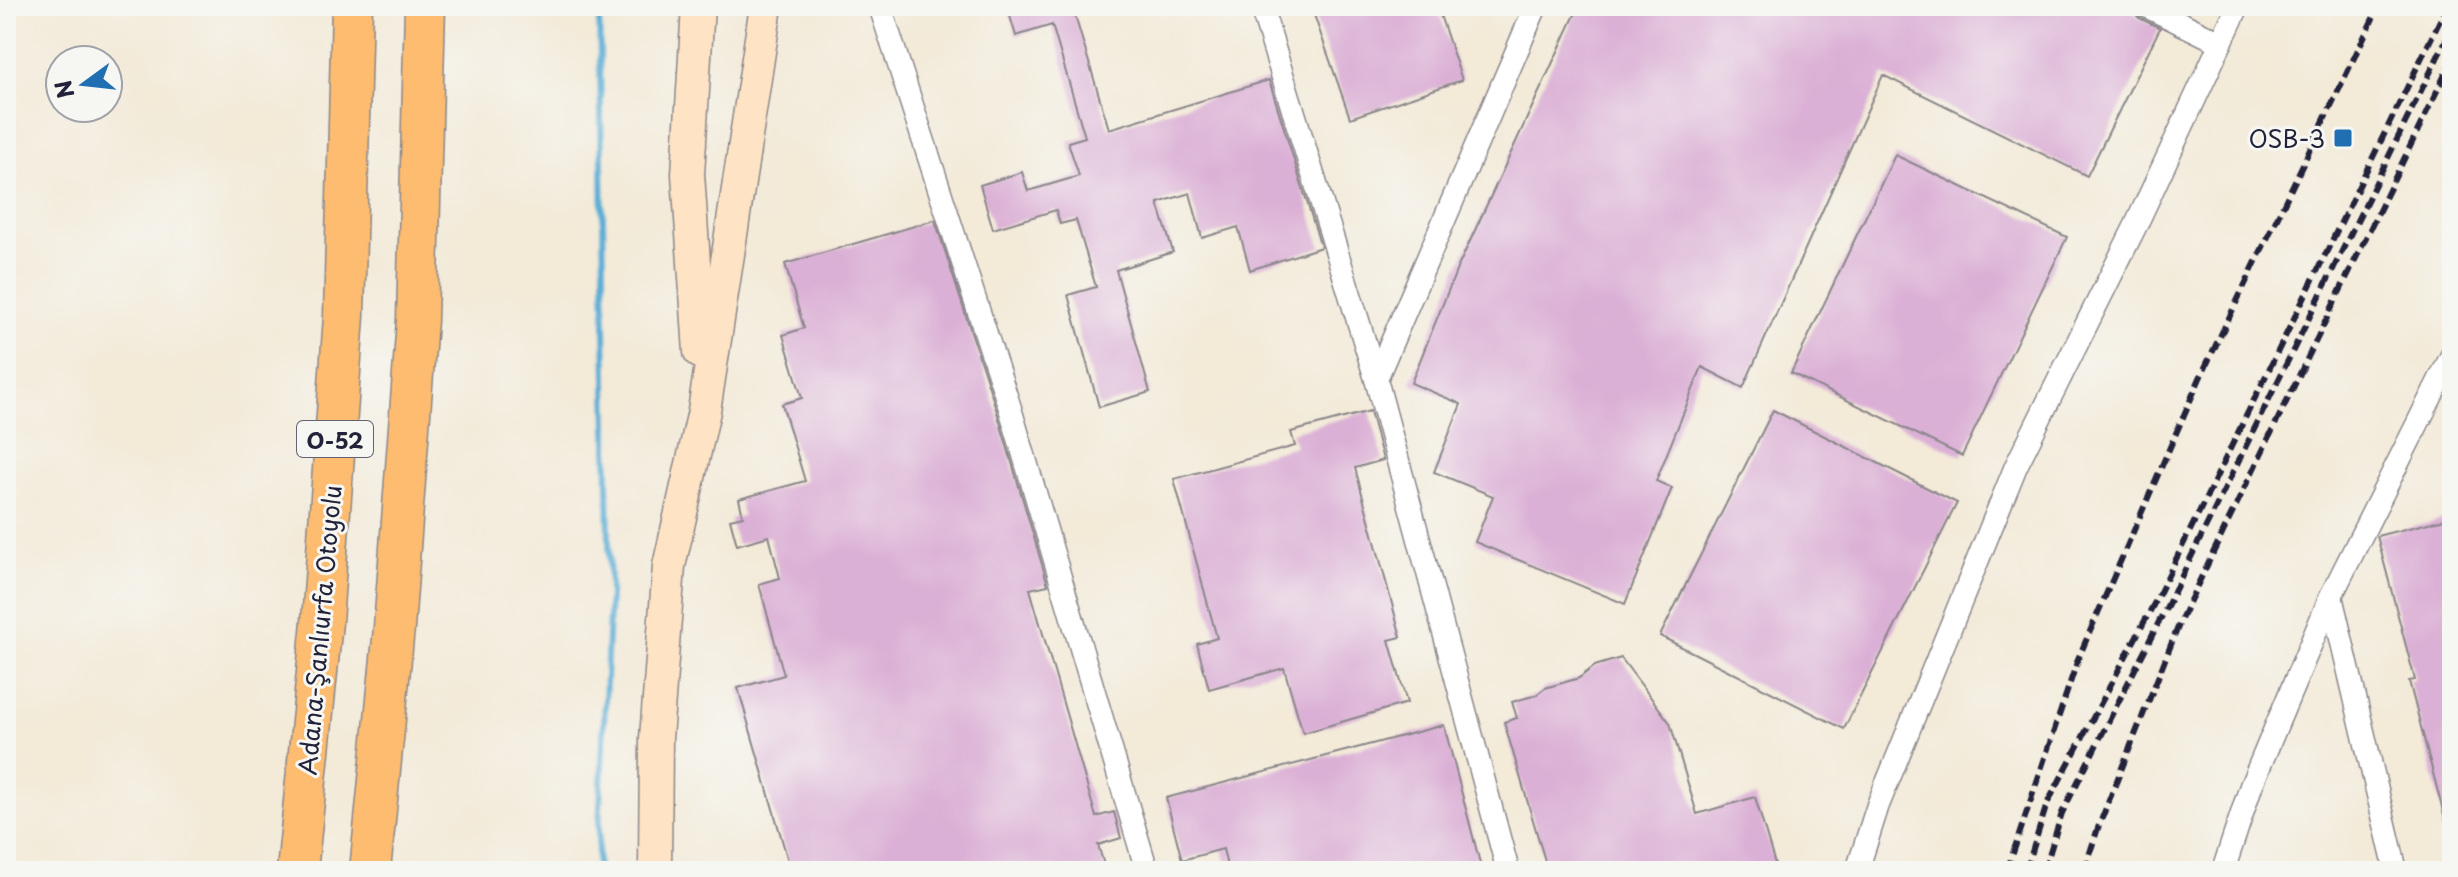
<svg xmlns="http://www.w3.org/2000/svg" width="2458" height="877" viewBox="0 0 2458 877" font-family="'Playpen Sans',sans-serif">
	<rect width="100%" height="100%" fill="#f6f6f2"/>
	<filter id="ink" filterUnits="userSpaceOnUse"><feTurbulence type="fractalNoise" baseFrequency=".0125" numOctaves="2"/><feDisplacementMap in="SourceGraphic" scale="16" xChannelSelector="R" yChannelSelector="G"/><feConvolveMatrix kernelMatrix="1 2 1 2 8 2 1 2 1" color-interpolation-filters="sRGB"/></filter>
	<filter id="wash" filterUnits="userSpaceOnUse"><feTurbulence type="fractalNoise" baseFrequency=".006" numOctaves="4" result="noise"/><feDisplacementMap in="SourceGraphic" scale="32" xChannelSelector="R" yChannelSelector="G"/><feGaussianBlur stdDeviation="1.8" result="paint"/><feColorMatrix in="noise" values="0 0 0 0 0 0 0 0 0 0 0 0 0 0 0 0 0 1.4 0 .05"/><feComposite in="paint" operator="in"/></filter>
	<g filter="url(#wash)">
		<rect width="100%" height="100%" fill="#f3ead8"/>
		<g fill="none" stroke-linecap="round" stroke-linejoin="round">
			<polyline stroke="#5baed6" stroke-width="6" points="597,871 610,594 599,6"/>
		</g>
		<g id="blocks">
			<g fill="#dbb0d6">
				<polygon points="1007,6 1072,6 1109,129 1269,80 1321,247 1250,270 1238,227 1202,238 1190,193 1158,203 1173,252 1116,270 1150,392 1099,407 1068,295 1096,287 1076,220 1060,224 1056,210 993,229 980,185 1022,172 1028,191 1079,176 1068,142 1085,137 1052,25 1016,36"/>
				<polygon points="1311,6 1437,6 1462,80 1350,118"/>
				<polygon points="1579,6 2128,6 2139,18 2160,28 2087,176 1883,75 1743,388 1702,367 1656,481 1672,488 1625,604 1475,542 1493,496 1434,472 1461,404 1411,383 1457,269"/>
				<polygon points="1895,155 2067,237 1962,456 1791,373"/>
				<polygon points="935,220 997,412 1048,585 1030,589 1096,817 1114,812 1121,838 1098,845 1106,871 791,871 738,688 784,675 759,584 780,578 769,536 737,545 730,519 743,516 739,499 805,481 782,404 802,398 783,335 804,328 785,264"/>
				<polygon points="1773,410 1957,503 1844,729 1660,636"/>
				<polygon points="1370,411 1383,460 1355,468 1401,637 1389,640 1407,703 1303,733 1284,668 1209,689 1197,644 1217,638 1174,479 1295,446 1291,432"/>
				<polygon points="2452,517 2452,823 2446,823 2409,681 2415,680 2377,536"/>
				<polygon points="1621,658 1670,723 1697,814 1755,797 1777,871 1548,871 1504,722 1517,718 1512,702 1536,695 1545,688 1579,678 1595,666"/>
				<polygon points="1444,725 1482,871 1228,871 1223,849 1182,860 1166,798"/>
			</g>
		</g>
	</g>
	<g filter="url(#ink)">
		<use href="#blocks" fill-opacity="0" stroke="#8a868a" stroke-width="2"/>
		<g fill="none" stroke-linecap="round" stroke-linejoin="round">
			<defs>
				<g id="minor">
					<polyline points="880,6 1010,408 1147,871"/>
					<polyline points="1261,6 1376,379 1508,871"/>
					<polyline points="2146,6 2221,43"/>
					<polyline points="1376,379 1536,6"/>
					<polyline points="2331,596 2396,871"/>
					<polyline points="1857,871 1878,805 2016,466 2136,225 2238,6"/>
					<polyline points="2223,871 2251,786 2331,596 2452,355"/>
				</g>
				<g id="secondary">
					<polyline points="698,6 688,174 700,352"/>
					<polyline points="655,871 656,738 669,566 704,411 766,6"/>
				</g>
				<g id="motorway">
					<polyline points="297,871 322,622 344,316 352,6"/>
					<polyline points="370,871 394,628 417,320 425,6"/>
				</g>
			</defs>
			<use href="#minor" stroke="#8a868a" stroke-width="25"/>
			<use href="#secondary" stroke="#8a868a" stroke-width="35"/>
			<use href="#motorway" stroke="#8a868a" stroke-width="43"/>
			<use href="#minor" stroke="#fff" stroke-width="22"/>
			<use href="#secondary" stroke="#fee4c5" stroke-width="32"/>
			<use href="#motorway" stroke="#fdbc6f" stroke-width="40"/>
			<g stroke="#22223b" stroke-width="6" stroke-dasharray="12 6" stroke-linecap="butt">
				<polyline points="2007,871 2078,659 2200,378 2379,6"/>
				<polyline points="2026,871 2047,804 2157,598 2447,6"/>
				<polyline points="2044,871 2062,813 2166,608 2452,28"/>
				<polyline points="2084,871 2098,828 2182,617 2452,60"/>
			</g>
		</g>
	</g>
	<rect fill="#1f6fb2" stroke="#f6f6f2" stroke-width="3" x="2333" y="128" width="20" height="20" rx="4"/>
	<g text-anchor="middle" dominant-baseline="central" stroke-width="6" stroke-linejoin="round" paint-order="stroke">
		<rect fill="#f6f6f2" stroke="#626272" stroke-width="2" x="297" y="421" width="76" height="36" rx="6"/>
		<g font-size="22" font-weight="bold" fill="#22223b">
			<text x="335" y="439">O-52</text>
		</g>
		<g font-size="24" fill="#22223b" stroke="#f6f6f2" text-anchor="end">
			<text x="2325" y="138">OSB-3</text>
		</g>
		<g font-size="24" fill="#22223b" stroke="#f6f6f2">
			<text transform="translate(319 630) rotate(-85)">Adana-Şanlıurfa Otoyolu</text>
		</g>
	</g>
	<rect width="2458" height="877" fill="none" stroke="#f6f6f2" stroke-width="32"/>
	<g transform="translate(84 84) rotate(255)"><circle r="38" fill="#f6f6f2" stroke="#a1a1a9" stroke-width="2"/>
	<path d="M0-6L14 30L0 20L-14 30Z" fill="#1f6fb2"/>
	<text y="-12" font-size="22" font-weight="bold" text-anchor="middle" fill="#22223b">N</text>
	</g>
</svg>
